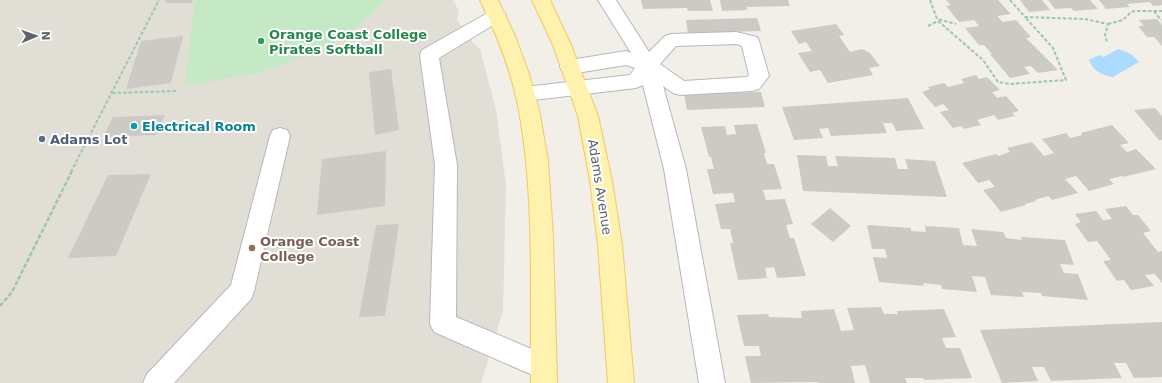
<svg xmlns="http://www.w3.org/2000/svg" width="1162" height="383" viewBox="0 0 1162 383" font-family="'DejaVu Sans',sans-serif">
	<rect width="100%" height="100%" fill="#f1efe8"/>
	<polygon fill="#e1ded6" points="0,0 453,0 459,11 457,20 474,44 480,49 496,110 506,185 503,311 481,383 0,383"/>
	<polygon fill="#c5e8c5" points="195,0 387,0 354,29 312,53 262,72 185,86"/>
	<path fill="#aadaff" d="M1118 49 1131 54 1139 62 1113 77C1102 75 1093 71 1089 60L1099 55 1104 57Z"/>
	<g fill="#cccac5">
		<polygon points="166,0 193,0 192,3 165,3"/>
		<polygon points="641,0 710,0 713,11 688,11 687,8 643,9"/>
		<polygon points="720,0 788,0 790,6 746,7 747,10 722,11"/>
		<polygon points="946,0 998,0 1011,14 997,16 1003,22 1016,20 1031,37 1026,38 1058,70 1038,73 1031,66 1024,67 1030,74 1010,78 990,54 992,54 984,45 979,45 965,28 979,26 974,20 959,22 946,6 951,5"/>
		<polygon points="1020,0 1042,0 1050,10 1029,12"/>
		<polygon points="1048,0 1090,0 1098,9 1074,11 1071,8 1055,9"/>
		<polygon points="1099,0 1162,0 1162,5 1153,6 1150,2 1127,4 1130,7 1106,9"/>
		<polygon points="757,18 761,31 688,33 686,20"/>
		<polygon points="1157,19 1162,25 1162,46 1154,37 1147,37 1138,26 1144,26 1139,20"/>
		<polygon points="836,24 844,35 839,36 850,52 862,49 870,53 880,66 869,68 873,75 828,83 820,70 810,72 798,53 812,51 806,42 799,44 791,31"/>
		<polygon points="183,36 171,83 126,89 141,41"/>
		<polygon points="391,69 399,130 375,135 369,72"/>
		<polygon points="976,75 979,79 987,77 1000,90 992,92 997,98 1006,96 1019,111 1012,113 1015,116 998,120 994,115 977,120 981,125 964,129 961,126 953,128 940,112 949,110 943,104 935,107 922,92 930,89 928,87 944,83 948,87 964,83 961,79"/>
		<polygon points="761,92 765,107 687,110 684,94"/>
		<polygon points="908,98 924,129 896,131 892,123 883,123 887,133 831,136 828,128 819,129 823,138 794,140 782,107"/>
		<polygon points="1155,108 1162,116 1162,140 1159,140 1134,110"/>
		<polygon points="165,115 156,135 103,137 113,117"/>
		<polygon points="757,124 766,153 764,153 767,164 774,164 782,189 763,190 766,200 785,199 793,224 786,225 790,238 794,238 806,276 777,278 774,267 765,268 767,278 738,280 730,243 733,243 730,229 721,229 715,204 735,202 733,193 713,194 707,169 714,169 711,157 709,157 701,127 725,126 727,135 736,134 734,125"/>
		<polygon points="1112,125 1129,143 1120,145 1127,152 1136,149 1156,169 1123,177 1122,176 1109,179 1114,184 1089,191 1076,176 1065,179 1078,193 1052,200 1048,196 1035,200 1036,201 1025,204 1026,205 1001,212 983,190 995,187 989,180 978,183 962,163 996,154 998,156 1010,152 1007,148 1032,142 1044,156 1054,153 1042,139 1066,133 1070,138 1082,135 1081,133"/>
		<polygon points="386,151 385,206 317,215 322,159"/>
		<polygon points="797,155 826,156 828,166 838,166 835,156 895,158 898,169 908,169 905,159 935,161 947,197 803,191"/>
		<polygon points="151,174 116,256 68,258 108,175"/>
		<polygon points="1126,206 1133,215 1138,215 1151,231 1143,233 1158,252 1162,251 1162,283 1155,274 1145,275 1154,286 1131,290 1124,280 1117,281 1103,261 1111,260 1097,241 1088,242 1075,224 1081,222 1075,214 1096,211 1103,220 1112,219 1105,209"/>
		<polygon points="830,208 851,226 833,242 811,224"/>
		<polygon points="399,224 385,316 359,317 376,225"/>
		<polygon points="867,225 911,228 911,231 926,232 925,226 959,228 963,245 977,246 971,229 1003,232 1006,238 1022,240 1021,237 1065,240 1074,265 1060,264 1064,273 1078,274 1088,300 1042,296 1041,293 1022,292 1024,297 991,295 985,277 972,276 977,292 942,289 941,285 923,283 924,286 879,282 873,257 887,258 885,249 872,249"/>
		<polygon points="881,307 884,314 898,314 897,311 944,309 956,337 942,338 946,348 960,348 972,378 924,380 923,378 905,378 907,383 870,383 865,365 851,366 855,383 819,383 818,382 751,383 745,356 761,356 759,346 744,346 737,315 768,314 769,317 802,318 801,311 834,309 841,331 854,330 847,308"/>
		<polygon points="1162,322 1162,377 1134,378 1126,363 1114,363 1122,378 1051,381 1044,367 1032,367 1038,381 1002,383 980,330"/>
	</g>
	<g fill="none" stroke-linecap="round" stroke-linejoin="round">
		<defs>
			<g id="minor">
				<path d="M598 0H616L649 52 665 36 671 34 736 32 757 37 759 41 769 76 759 89 752 91 680 95 673 93 663 86 686 169 725 383H699L664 169 643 85 636 88 525 101 518 99 515 94 518 89 525 87 630 75 635 68 626 65 570 74 563 72 560 67 563 62 570 60 626 51 631 53ZM736 44 742 46 749 75 747 77 684 81 660 64 676 46Z"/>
				<polygon points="497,9 503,11 506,15 503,19 439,58 457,165 456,317 553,358 557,367 553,376 544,380 434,332 430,324 435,165 420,55 422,50 491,11"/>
				<polygon points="280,128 287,130 290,136 254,291 251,299 174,383 143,383 147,374 231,285 270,136 273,130"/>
			</g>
			<g id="major">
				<path d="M480 0H498L515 36 528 71 539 110 548 161 553 237 557 383H531C530 294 535 198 519 111 512 72 497 35 480 0Z"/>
				<polygon points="532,0 550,0 571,45 598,116 612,181 622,245 634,383 608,383 598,245 590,181 578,116 553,45"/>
			</g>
		</defs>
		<use href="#minor" stroke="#b5b8bc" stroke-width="2"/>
		<use href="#major" stroke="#f2c960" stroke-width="2"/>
		<g stroke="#9cc7a9" stroke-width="2" stroke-dasharray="3.5 2" stroke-linecap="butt">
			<polyline points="930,0 937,19 956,24"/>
			<polyline points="1010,0 1025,17 1085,19 1108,24 1105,35 1107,42"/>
			<polyline points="1154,11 1161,20"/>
			<polyline points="938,21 983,60 998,82 1010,84 1066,80 1053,48 1025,17"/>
			<polyline points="1108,24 1123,20 1131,12 1135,11 1162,11"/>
			<polyline points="928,26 938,21"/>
			<polyline points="112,93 176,91"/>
			<polyline points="71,172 159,0"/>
		</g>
		<polyline stroke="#9cc7a9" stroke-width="2.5" stroke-dasharray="4.5 2" stroke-linecap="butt" points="0,306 12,292 72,171"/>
		<use href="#minor" fill="#fff" fill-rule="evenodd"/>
		<use href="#major" fill="#fff2af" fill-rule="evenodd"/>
	</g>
	<circle fill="#2e9e5b" stroke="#fff" stroke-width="1.5" cx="261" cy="41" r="4"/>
	<circle fill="#0f9aa8" stroke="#fff" stroke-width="1.5" cx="134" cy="126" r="4"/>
	<circle fill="#5c6f8a" stroke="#fff" stroke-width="1.5" cx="42" cy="139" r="4"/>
	<circle fill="#8d6e63" stroke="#fff" stroke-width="1.5" cx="252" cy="248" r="4"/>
	<g text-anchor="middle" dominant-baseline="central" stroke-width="4" stroke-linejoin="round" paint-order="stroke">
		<g font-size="13" font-weight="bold" fill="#27864d" stroke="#fff" text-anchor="start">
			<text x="269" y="34">Orange Coast College<tspan x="269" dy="15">Pirates Softball</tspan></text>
		</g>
		<g font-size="13" font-weight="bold" fill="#0d838f" stroke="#fff" text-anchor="start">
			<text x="142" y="126">Electrical Room</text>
		</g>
		<g font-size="13" font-weight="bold" fill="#4e5e75" stroke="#fff" text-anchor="start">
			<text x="50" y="139">Adams Lot</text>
		</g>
		<g font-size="13" fill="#5f6368" stroke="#fff">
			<text transform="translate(600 187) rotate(81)">Adams Avenue</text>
		</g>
		<g font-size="13" font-weight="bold" fill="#785e54" stroke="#fff" text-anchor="start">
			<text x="260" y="241">Orange Coast<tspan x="260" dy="15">College</tspan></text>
		</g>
	</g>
	<g transform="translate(36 36) rotate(88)" stroke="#ffffff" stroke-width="3" paint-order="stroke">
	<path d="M0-3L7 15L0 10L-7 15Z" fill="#5f6368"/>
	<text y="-6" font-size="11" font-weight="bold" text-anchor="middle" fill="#5f6368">N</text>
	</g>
</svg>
